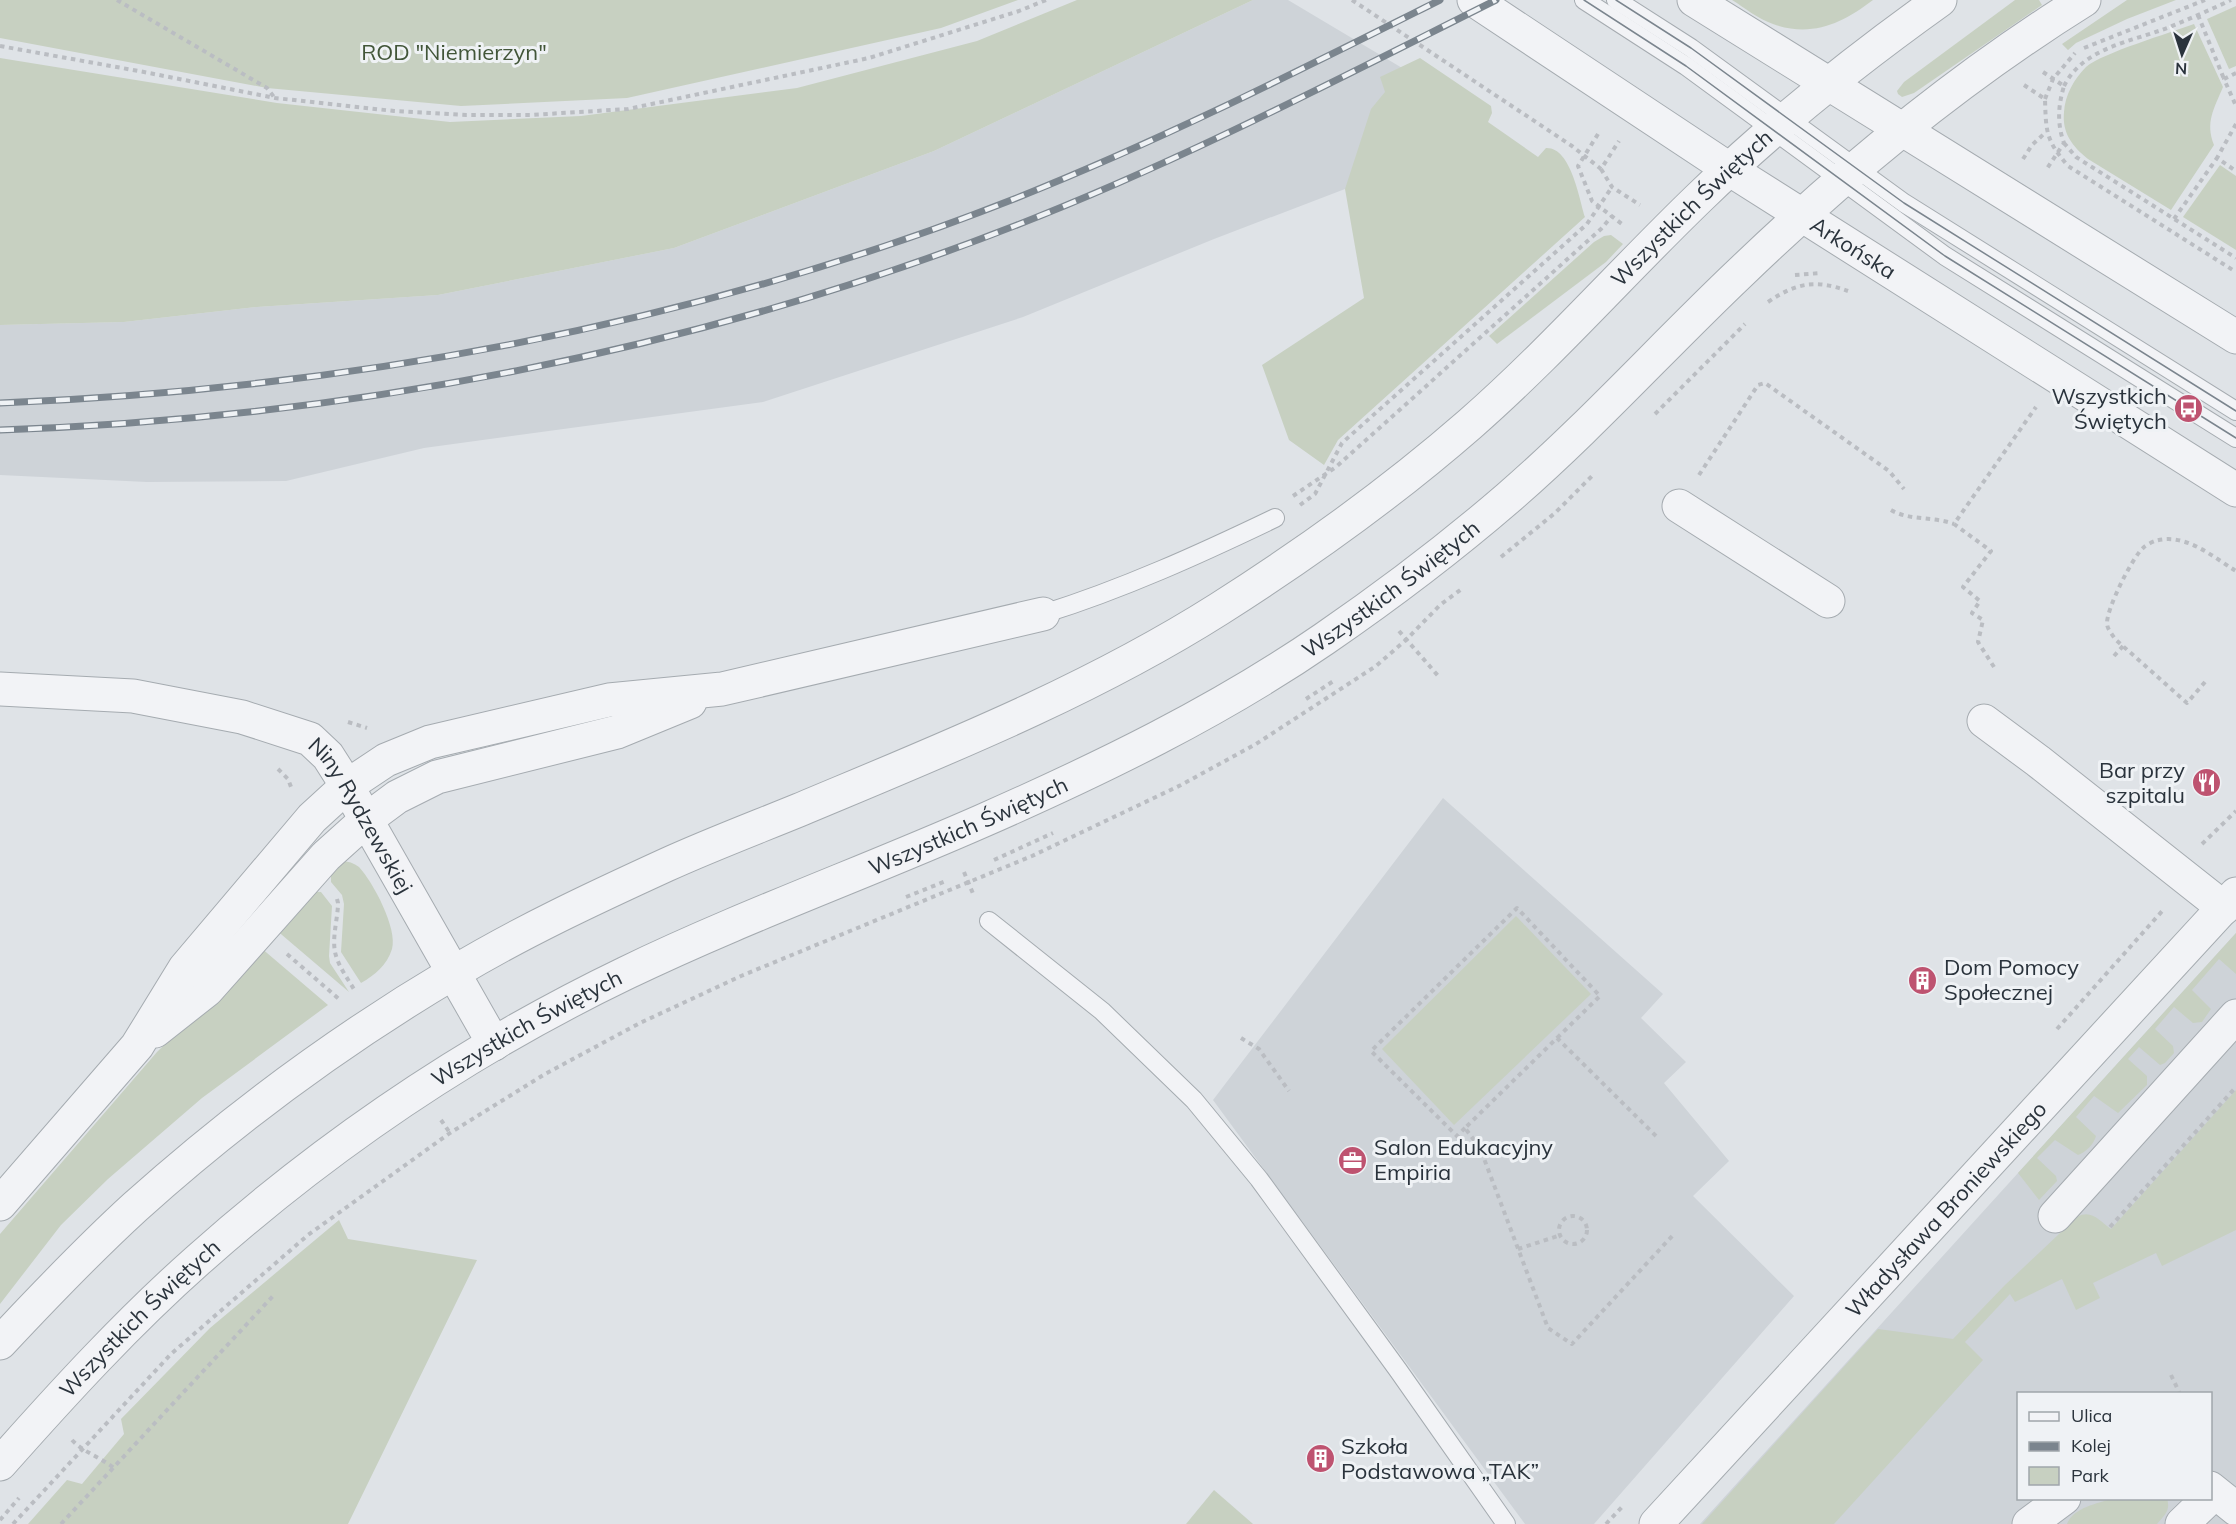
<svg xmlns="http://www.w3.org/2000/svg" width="2236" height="1524" viewBox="0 0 2236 1524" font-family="Mulish,sans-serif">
	<rect width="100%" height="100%" fill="#dfe3e7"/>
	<g fill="#ced3d8" fill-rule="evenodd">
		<polygon points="1253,0 1288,0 1476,112 1345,189 1214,239 1023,317 763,402 424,448 286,481 147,482 0,475 0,325 124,322 257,307 438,295 674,248 934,151"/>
		<polygon points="1443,798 1663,994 1641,1018 1686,1062 1664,1083 1729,1161 1693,1196 1794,1296 1594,1524 1525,1524 1213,1100"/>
		<path d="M2236 933V1524H1700L2018 1173ZM2018 1394H2210V1498H2018Z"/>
	</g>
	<g fill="#c7d0c1">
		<polygon points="0,0 1018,0 941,28 627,98 461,106 267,88 0,38"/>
		<polygon points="1077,0 1253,0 934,151 674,248 438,295 257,307 124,322 0,325 0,58 277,103 450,122 581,116 797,88 977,41"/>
		<path d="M1732 0H1873C1843 23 1812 38 1773 24 1758 19 1745 8 1732 0Z"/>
		<polygon points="2015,0 2039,0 2042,5 1914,93 1902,97 1898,94 1897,91 1904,82"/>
		<polygon points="2127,0 2176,0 2127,19 2076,43 2068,50 2062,44"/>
		<polygon points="2236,6 2236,66 2229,69 2207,19"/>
		<path d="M2194 24 2223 87C2214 109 2205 122 2214 145L2171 210 2088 159C2072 146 2062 133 2064 112 2065 95 2074 79 2086 67 2102 53 2170 33 2194 24Z"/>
		<path d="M1420 58 1491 106 1492 113 1488 122 1538 157 1546 148C1571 147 1579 198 1585 217L1338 440 1324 465 1289 440 1262 365 1364 298 1345 189 1371 109 1385 92 1380 77Z"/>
		<polygon points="2220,165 2236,176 2236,250 2183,217"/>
		<polygon points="1611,235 1623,244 1606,262 1497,344 1489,336 1594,242 1604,236"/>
		<path d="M341 861C348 861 354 863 359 867 373 882 398 929 392 949 387 965 375 975 361 983L341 952 344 904 342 895 331 882V865Z"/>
		<polygon points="307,891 321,892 332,906 329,956 330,963 349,992 275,929"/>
		<polygon points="1516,916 1591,994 1454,1125 1382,1049"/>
		<path d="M2236 933V974L2219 959 2192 990 2211 1009 2202 1022 2193 1023 2174 1007 2155 1029 2173 1046 2174 1053 2165 1063 2160 1065 2139 1047 2128 1059 2147 1076V1085L2118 1113 2094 1096 2076 1117 2096 1136C2094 1144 2086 1152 2078 1155L2055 1140 2037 1158 2056 1176 2057 1181 2039 1200 2018 1173Z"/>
		<polygon points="260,947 328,1005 202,1098 108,1179 61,1225 0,1304 0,1234 157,1052 215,995"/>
		<path d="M2236 1090V1230L2162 1266 2156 1253 2093 1283 2100 1298 2076 1310 2062 1279 2015 1302 2010 1294 1965 1342 1983 1360 1834 1524H1702L1878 1329 1953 1339 2005 1285 2077 1217C2092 1209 2099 1221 2111 1229Z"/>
		<polygon points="339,1220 348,1239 477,1260 348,1524 28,1524 67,1480 82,1484 124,1434 121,1419 210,1328"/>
		<polygon points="1214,1490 1253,1524 1186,1524"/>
		<path d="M2113 1498 2167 1499C2171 1510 2164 1516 2157 1524H2067C2074 1507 2097 1504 2113 1498Z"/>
	</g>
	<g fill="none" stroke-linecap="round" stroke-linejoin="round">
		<defs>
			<g id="service">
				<polyline points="1584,0 1686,66 1945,256 2236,438"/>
				<polyline points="1616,0 1691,48 1904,203 2236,411"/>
				<path d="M1043 614C1123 589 1200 554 1275 518"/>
				<polyline points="989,921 1102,1011 1194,1100 1259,1179 1398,1370 1506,1524"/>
			</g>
			<g id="minor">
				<polyline points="1679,506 1828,601"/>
				<path id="s1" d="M0 689 133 696 242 717 310 739 328 756 347 786 494 1044"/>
				<polyline points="1984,721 2038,761 2224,908"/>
				<polyline points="155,1031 207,990 326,856 366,820 397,797 437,777 617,732 690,702"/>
				<polyline points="0,1204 137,1046 185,968 312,818 347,786 386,760 430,742 609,700 722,689 1043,614"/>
				<polyline points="2055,1216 2236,1016"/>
				<polyline points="2210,1488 2236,1509"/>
				<path id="s2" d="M1656 1524 2236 894"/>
				<polyline points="2029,1524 2064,1498"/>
				<polyline points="2182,1524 2209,1498"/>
			</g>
			<g id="tertiary">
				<path id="s3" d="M1474 0 1729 169 2236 490"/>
				<polyline points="1694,0 2236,337"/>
				<path id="s4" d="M0 1343C44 1296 88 1250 135 1207 233 1119 340 1040 453 973 521 932 594 898 666 865 710 845 755 828 799 810 942 750 1088 692 1219 609 1307 553 1391 493 1470 424 1551 353 1622 272 1700 197 1774 125 1856 60 1940 0"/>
				<path id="s5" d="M0 1464C63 1393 127 1323 198 1260 327 1145 470 1048 626 973 742 917 864 873 982 821 1100 769 1218 712 1324 639 1388 595 1450 548 1508 498 1590 427 1662 347 1740 273 1844 173 1962 76 2084 0"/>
			</g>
		</defs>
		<use href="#service" stroke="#a5abb0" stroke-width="20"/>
		<use href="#minor" stroke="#a5abb0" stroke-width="35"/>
		<use href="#tertiary" stroke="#a5abb0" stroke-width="35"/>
		<g stroke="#babdc2" stroke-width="4" stroke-dasharray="4.5 4.5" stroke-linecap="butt">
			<polyline points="117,0 267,88 274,97"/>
			<polyline points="1352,0 1572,146 1601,169 1619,141"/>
			<polyline points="2198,15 2224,79"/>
			<polyline points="0,46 144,72 275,98 394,111 466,115 530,115 628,109 869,58 1019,11 1046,0"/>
			<polyline points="2084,48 2205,0"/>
			<path d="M2043 72 2064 86C2058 106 2057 124 2064 143L2046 170"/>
			<polyline points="2236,73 2224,79 2236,106"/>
			<path d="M2024 85 2045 99C2046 133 2046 140 2068 166L2236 272"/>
			<path d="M2064 86C2083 48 2130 42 2167 28 2189 19 2210 10 2231 0"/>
			<polyline points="2045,99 2053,79 2075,53"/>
			<polyline points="2236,124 2217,158 2236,171"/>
			<polyline points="1598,134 1578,166 1592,201 1622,224"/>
			<polyline points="2064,143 2076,157 2236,258"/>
			<polyline points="2023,159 2032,145 2046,132"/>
			<polyline points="1601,169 1612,187 1640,205"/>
			<polyline points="2174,219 2217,158"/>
			<polyline points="1795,275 1821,273"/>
			<path d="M1768 302C1796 283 1815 279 1848 291"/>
			<polyline points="1655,414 1745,324"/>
			<polyline points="1699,475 1758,385 1765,383 1889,471 1904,489"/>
			<polyline points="1293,496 1336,467 1601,229 1612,216"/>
			<polyline points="1300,505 1315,494 1342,443 1587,224 1612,187"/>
			<path d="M1891 510C1910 521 1933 516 1954 524"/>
			<polyline points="1501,557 1555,513 1592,476"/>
			<polyline points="1399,631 1440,678"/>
			<polyline points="2114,656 2123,646"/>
			<polyline points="1994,667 1978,642 1983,620 1972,613 1980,601 1963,587 1991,551 1954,524 2036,407"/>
			<path d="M2205 682 2187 703 2115 639C2112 634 2107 629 2107 623 2107 608 2132 558 2143 548 2146 545 2152 542 2155 541 2185 532 2213 557 2236 571"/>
			<polyline points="1306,699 1335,680"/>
			<polyline points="348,722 367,728"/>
			<polyline points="278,769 288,779 291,787"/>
			<polyline points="2202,844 2236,811"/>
			<polyline points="994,860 1053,833"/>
			<polyline points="964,872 974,896"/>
			<polyline points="906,897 946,881"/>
			<path d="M337 899 338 903C338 918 332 936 335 952 338 966 348 979 355 991"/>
			<polyline points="287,954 339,999"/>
			<polyline points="2057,1029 2164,909"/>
			<polyline points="1241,1038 1259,1049 1289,1091"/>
			<polyline points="441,1120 450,1133"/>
			<polyline points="1465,1128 1457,1136 1371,1051 1517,908 1600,996 1557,1038"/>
			<polyline points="1656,1136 1557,1038 1465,1128 1480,1148 1548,1328 1572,1344 1674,1234"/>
			<circle cx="1573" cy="1230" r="14"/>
			<polyline points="2110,1227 2236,1087"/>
			<polyline points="1518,1249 1561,1235"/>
			<polyline points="2171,1375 2180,1394"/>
			<path d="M72 1440C84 1453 101 1457 115 1469"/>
			<polyline points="0,1520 19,1498"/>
			<polyline points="13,1524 171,1354 308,1235 450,1133 545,1074 640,1023 741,976 1032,856 1181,785 1256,744 1376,666 1407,639 1440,605 1463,588"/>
			<polyline points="61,1524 273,1296"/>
			<polyline points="1606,1524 1622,1507"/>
		</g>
		<use href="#service" stroke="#f2f3f6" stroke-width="18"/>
		<use href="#minor" stroke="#f2f3f6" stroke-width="33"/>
		<use href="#tertiary" stroke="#f2f3f6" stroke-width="33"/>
		<g stroke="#7b858e" stroke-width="1.5">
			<polyline points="1584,0 1686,66 1945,256 2236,438"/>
			<polyline points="1616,0 1691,48 1904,203 2236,411"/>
		</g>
		<defs>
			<g id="rail">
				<path d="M0 403C345 389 692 326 1014 199 1160 141 1300 70 1440 0"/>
				<path d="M0 430C347 418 693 352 1017 225 1181 161 1338 79 1496 0"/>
			</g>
		</defs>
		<use href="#rail" stroke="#7b858e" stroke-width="7"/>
		<use href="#rail" stroke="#eff2f5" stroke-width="4.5" stroke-dasharray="14" stroke-linecap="butt"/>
	</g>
	<defs>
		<symbol id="bus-disc" viewBox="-11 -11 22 22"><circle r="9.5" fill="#be5370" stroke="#eff2f5"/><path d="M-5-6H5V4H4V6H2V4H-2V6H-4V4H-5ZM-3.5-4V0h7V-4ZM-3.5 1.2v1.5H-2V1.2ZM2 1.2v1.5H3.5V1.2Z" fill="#fff"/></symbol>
		<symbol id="restaurant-disc" viewBox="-11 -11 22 22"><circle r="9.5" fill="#be5370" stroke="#eff2f5"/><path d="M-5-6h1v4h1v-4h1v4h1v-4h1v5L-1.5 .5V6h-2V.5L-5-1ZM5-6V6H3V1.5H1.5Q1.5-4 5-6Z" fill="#fff"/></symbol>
		<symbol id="building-disc" viewBox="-11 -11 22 22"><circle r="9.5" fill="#be5370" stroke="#eff2f5"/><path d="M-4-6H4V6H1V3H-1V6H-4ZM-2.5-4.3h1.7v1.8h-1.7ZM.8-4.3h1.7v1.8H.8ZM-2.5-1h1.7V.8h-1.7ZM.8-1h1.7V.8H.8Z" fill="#fff"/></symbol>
		<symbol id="office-disc" viewBox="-11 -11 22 22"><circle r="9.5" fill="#be5370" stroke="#eff2f5"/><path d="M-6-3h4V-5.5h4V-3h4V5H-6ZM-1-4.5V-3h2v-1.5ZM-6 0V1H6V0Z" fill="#fff"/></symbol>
	</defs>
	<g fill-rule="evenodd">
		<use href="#bus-disc" x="2172" y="392" width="33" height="33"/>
		<use href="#restaurant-disc" x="2190" y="766" width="33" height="33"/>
		<use href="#building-disc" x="1906" y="964" width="33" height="33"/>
		<use href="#office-disc" x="1336" y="1144" width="33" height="33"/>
		<use href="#building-disc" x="1304" y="1442" width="33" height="33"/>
	</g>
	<g text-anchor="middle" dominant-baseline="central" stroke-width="6" stroke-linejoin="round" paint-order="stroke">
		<g font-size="22" fill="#425639" stroke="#eff2f5">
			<text x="454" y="52">ROD "Niemierzyn"</text>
		</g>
		<g font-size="22" fill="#2a333c" stroke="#eff2f5">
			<text stroke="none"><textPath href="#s4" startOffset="2058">Wszystkich Świętych</textPath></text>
			<text stroke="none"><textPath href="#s3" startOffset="453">Arkońska</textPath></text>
			<text stroke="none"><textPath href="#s5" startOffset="1660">Wszystkich Świętych</textPath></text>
			<text stroke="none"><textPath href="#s1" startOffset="408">Niny Rydzewskiej</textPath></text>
			<text stroke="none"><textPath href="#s5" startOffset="1174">Wszystkich Świętych</textPath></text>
			<text stroke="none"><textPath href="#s5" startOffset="688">Wszystkich Świętych</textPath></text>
			<text stroke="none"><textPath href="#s2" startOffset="428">Władysława Broniewskiego</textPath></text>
			<text stroke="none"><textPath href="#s5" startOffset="202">Wszystkich Świętych</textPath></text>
		</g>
		<g font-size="22" fill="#2a333c" stroke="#eff2f5" text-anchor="start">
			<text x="2167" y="396" text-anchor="end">Wszystkich<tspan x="2167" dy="25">Świętych</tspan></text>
			<text x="2185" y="770" text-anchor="end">Bar przy<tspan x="2185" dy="25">szpitalu</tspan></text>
			<text x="1944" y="967">Dom Pomocy<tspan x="1944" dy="25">Społecznej</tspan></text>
			<text x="1374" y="1147">Salon Edukacyjny<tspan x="1374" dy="25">Empiria</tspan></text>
			<text x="1341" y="1446">Szkoła<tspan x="1341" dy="25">Podstawowa „TAK”</tspan></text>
		</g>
	</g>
	<rect x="2017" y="1392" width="195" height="108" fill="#eff2f5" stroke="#a0a6ab" stroke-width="1.5"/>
	<rect x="2029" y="1412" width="30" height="9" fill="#f2f3f6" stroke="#a0a6ab" stroke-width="1.5"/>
	<text x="2071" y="1422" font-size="18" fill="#2a333c">Ulica</text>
	<rect x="2029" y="1442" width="30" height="9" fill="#7b858e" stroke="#a0a6ab" stroke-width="1.5"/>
	<text x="2071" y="1452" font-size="18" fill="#2a333c">Kolej</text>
	<rect x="2029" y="1467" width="30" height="18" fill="#c7d0c1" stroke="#a0a6ab" stroke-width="1.5"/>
	<text x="2071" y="1482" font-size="18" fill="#2a333c">Park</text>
	<g transform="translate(2182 54) rotate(183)" stroke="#eff2f5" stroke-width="4.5" paint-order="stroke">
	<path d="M0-4.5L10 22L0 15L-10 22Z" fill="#2a333c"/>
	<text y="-9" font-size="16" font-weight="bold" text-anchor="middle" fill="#2a333c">N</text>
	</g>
</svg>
